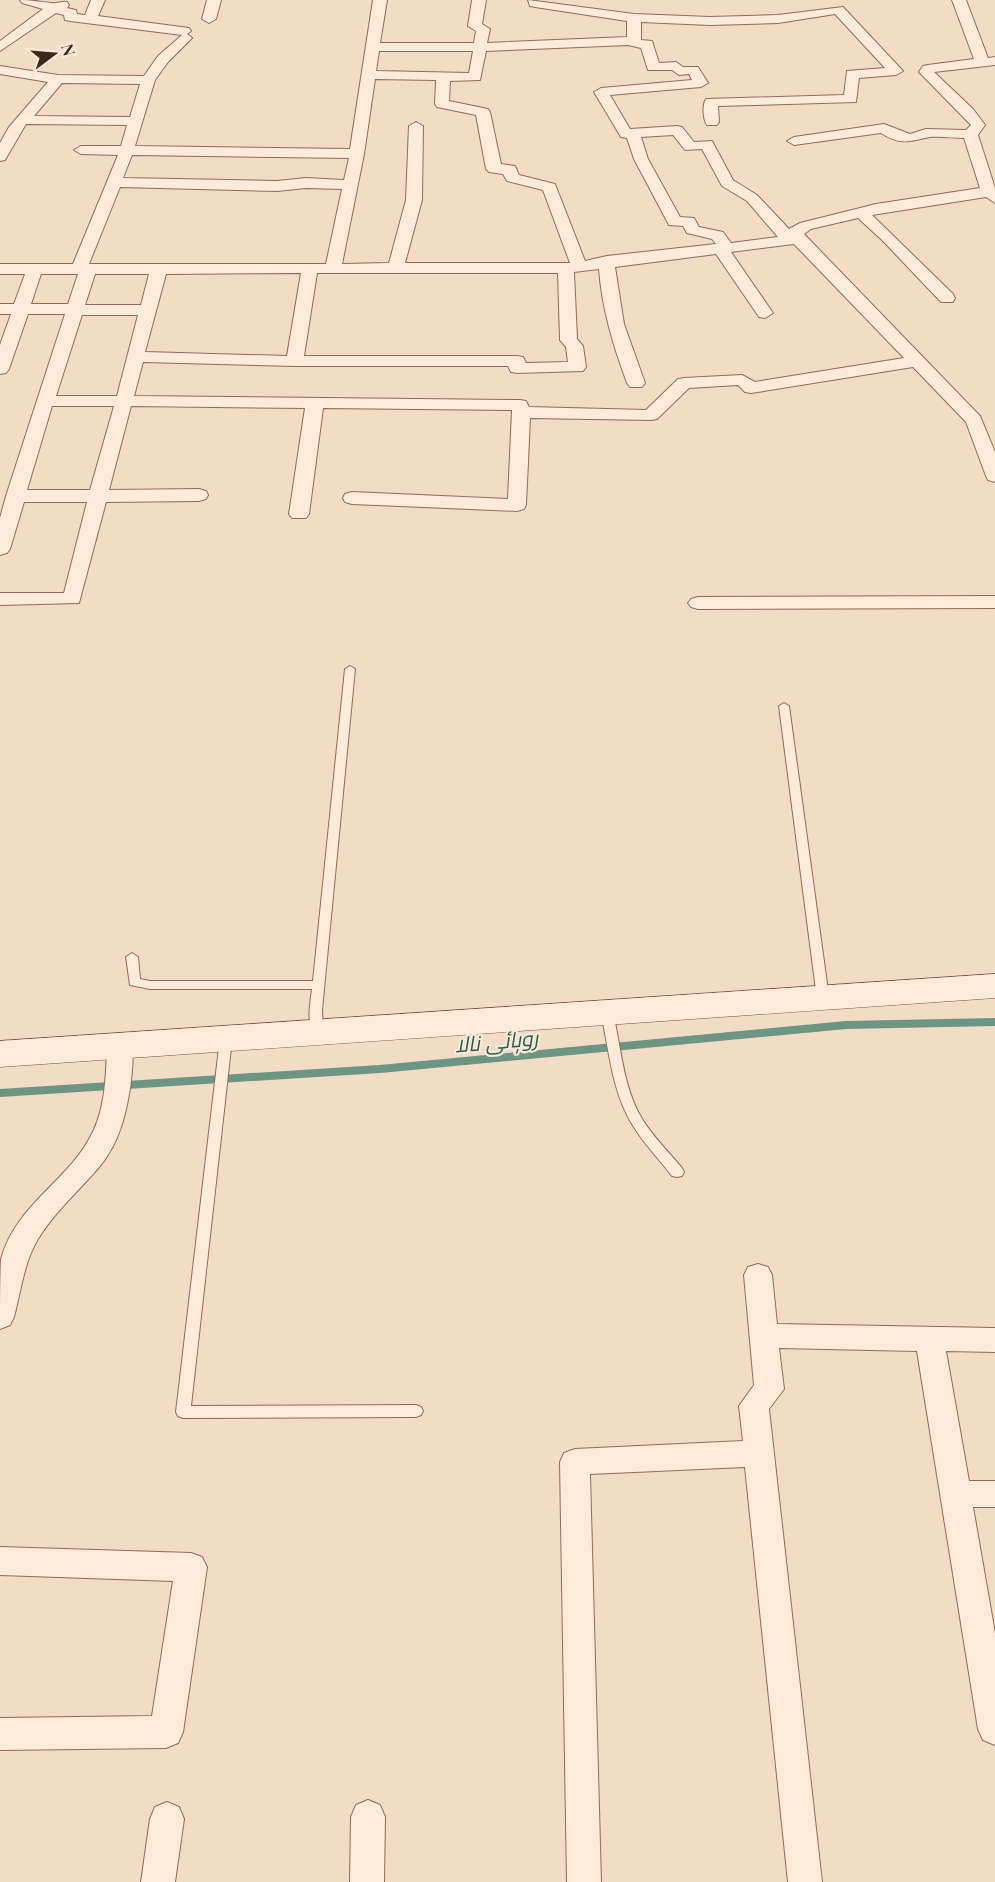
<svg xmlns="http://www.w3.org/2000/svg" width="995" height="1882" viewBox="0 0 995 1882" font-family="'Playfair Display',Cairo,serif">
	<rect width="100%" height="100%" fill="#f2dcc5"/>
	<g fill="none" stroke-linecap="round" stroke-linejoin="round">
		<polyline stroke="#6c9583" stroke-width="8" points="0,1093 380,1069 846,1025 995,1022"/>
		<defs>
			<g id="lane">
				<path d="M350 666 355 669 322 1010 323 1032 321 1035H313C307 1022 310 1004 312 989H150L130 985 126 957 132 953 138 957 140 979 150 981H313L345 669Z"/>
				<polygon points="784,703 789,706 829,998 823,1002 817,998 779,706"/>
				<path d="M607 1009 611 1010 613 1013C621 1047 623 1086 641 1117 652 1136 668 1151 682 1168L684 1172 682 1176 677 1177 672 1176C659 1159 643 1143 632 1124 612 1091 609 1050 601 1013L603 1010Z"/>
				<polygon points="226,1034 230,1036 232,1039 191,1406 416,1405 421,1407 423,1411 421,1415 416,1417 183,1418 178,1416 176,1412 220,1039 222,1036"/>
			</g>
			<g id="street">
				<path d="M20 0C31 0 41 2 52 3 57 4 61 1 67 2L69 5 67 8 76 10 77 14 85 15 91 0H105L98 16 189 28 191 31 187 34 192 38 168 62 155 80 135 146 350 149 373 0H387L380 43H474L476 31 468 26 472 0H486L482 24 490 29 487 43 627 37V21L535 7 530 6 528 0 634 14 710 17 778 15 843 7 903 71 896 75 859 78 856 102 718 106 719 122 717 125H707C703 119 702 105 706 99L844 95 847 71 885 68 835 14 778 23 710 25 641 22V40L652 41 659 63 676 62 683 67H698L708 83 701 87 610 95 630 129 677 126 682 127 694 142 712 141 733 180 757 195 789 229 800 223 876 204 980 188 964 138C953 138 941 136 930 137 910 141 901 146 881 133L794 145 787 141 794 137 884 124 910 134 926 129 966 130 971 125 919 72 923 66 928 65 974 59 952 0H966L988 58 995 57V65L934 72 973 109 985 125 978 135 995 188V203L986 197 872 215 953 294 955 298 953 302H941L882 240 858 218 811 229 804 234 980 416 995 452V482L988 480 986 476 966 422 913 367 751 393 745 392 738 385 689 388 657 419 651 420 530 418 526 505 524 509 517 511 352 504 345 502 343 498 345 494 352 492 508 499 512 410 323 408 309 514 306 518H292L289 514 305 408 131 406 109 490 199 489 206 491 208 495 206 499 199 501 106 502 79 603 0 605V593H64L87 502H24L10 549 7 553 0 555V518L6 496 65 314H28L9 369 6 373 0 374V345L11 314H0V304H14L25 274H0V264H73L118 155 81 154 74 150 81 146H121L127 125 26 124 5 160 0 161V143L9 127 48 82 0 74V66L58 75 144 76 158 56 182 35 70 21 65 20 64 15 56 13 0 51V41L43 9 22 3ZM628 45 641 48 648 70H672L679 75 689 74 692 80 601 88 594 92 621 137 627 138 634 159 669 225 683 226 687 233 712 239 716 244 607 256 585 261 555 184 519 175 515 166 501 164 490 112 488 109 449 101 450 81 480 80 486 51ZM379 51H473L469 73 376 71ZM375 79 436 80 435 104 437 107 476 115 486 169 489 172 503 174 507 181 543 190 570 263H405L422 200 423 126 416 122 409 126 406 200 389 263 342 264 364 154ZM62 83 140 84 130 117 34 116ZM673 135 685 150 702 149 722 186 747 201 778 237 731 243 723 232 699 227 694 218 680 217 648 159 641 137ZM132 155 349 158 344 180 306 178 277 181 123 178ZM120 187 277 191 306 188 342 189 326 264H89ZM794 244 904 358 755 382 742 375 684 378 678 379 646 410 529 407 526 401 520 400 134 396 143 362 295 366H508L511 372 517 373 583 371 586 367 583 346 577 339 574 272 599 269C602 309 613 345 627 383L630 387H642L645 383 624 324 615 267 716 254 759 317 765 318 773 313 731 252ZM301 273 287 356 145 352 166 274ZM317 273H558L560 340 566 347 568 362 526 363 523 357 517 356H304ZM41 274H78L68 304H31ZM95 274H149L141 305H85ZM82 315H138L117 396H56ZM52 406H114L90 490H27Z"/>
				<polygon points="207,0 221,0 216,19 209,23 202,19"/>
				<polygon points="995,596 995,608 698,609 691,607 688,603 691,599 698,597"/>
				<path d="M120 1038 129 1040C135 1052 132 1068 131 1081 127 1111 120 1142 100 1166 80 1190 55 1211 38 1239 24 1262 21 1291 14 1317L10 1325 0 1329C0 1309 0 1278 1 1259 15 1207 64 1183 88 1141 105 1114 106 1078 107 1047L111 1040Z"/>
				<polygon points="758,1264 768,1267 772,1275 777,1324 995,1328 995,1352 946,1351 969,1481 995,1481 995,1507 973,1507 995,1633 995,1745 983,1740 978,1729 917,1351 779,1348 784,1389 769,1409 822,1882 788,1882 745,1467 590,1474 601,1882 567,1882 560,1462 564,1453 575,1449 743,1441 739,1406 754,1385 744,1275 748,1267"/>
				<polygon points="0,1547 191,1553 202,1557 207,1567 183,1732 178,1743 166,1748 0,1750 0,1718 152,1716 173,1581 0,1575"/>
				<polygon points="368,1800 380,1805 385,1817 384,1882 350,1882 351,1817 356,1805"/>
				<polygon points="167,1802 179,1807 184,1819 175,1882 141,1882 150,1819 155,1807"/>
			</g>
			<polygon id="secondary" points="995,974 995,998 0,1067 0,1041"/>
		</defs>
		<use href="#lane" stroke="#8f6b58" stroke-width="2"/>
		<use href="#street" stroke="#8f6b58" stroke-width="2"/>
		<use href="#secondary" stroke="#714c3c" stroke-width="1"/>
		<use href="#lane" fill="#fcebd9" fill-rule="evenodd"/>
		<use href="#street" fill="#fcebd9" fill-rule="evenodd"/>
		<use href="#secondary" fill="#fcebd9" fill-rule="evenodd"/>
	</g>
	<g text-anchor="middle" dominant-baseline="central" stroke-width="4.5" stroke-linejoin="round" paint-order="stroke">
		<g font-size="21" font-style="italic" fill="#2c5f52" stroke="#f9e8d5">
			<text transform="translate(496 1040) rotate(-5)">روہائی نالا</text>
		</g>
	</g>
	<g transform="translate(54 54) rotate(74)" stroke="#f9e8d5" stroke-width="4.5" paint-order="stroke">
	<path d="M0-4.5L10 22L0 15L-10 22Z" fill="#3e271e"/>
	<text y="-9" font-size="16" font-weight="bold" text-anchor="middle" fill="#3e271e">N</text>
	</g>
</svg>
